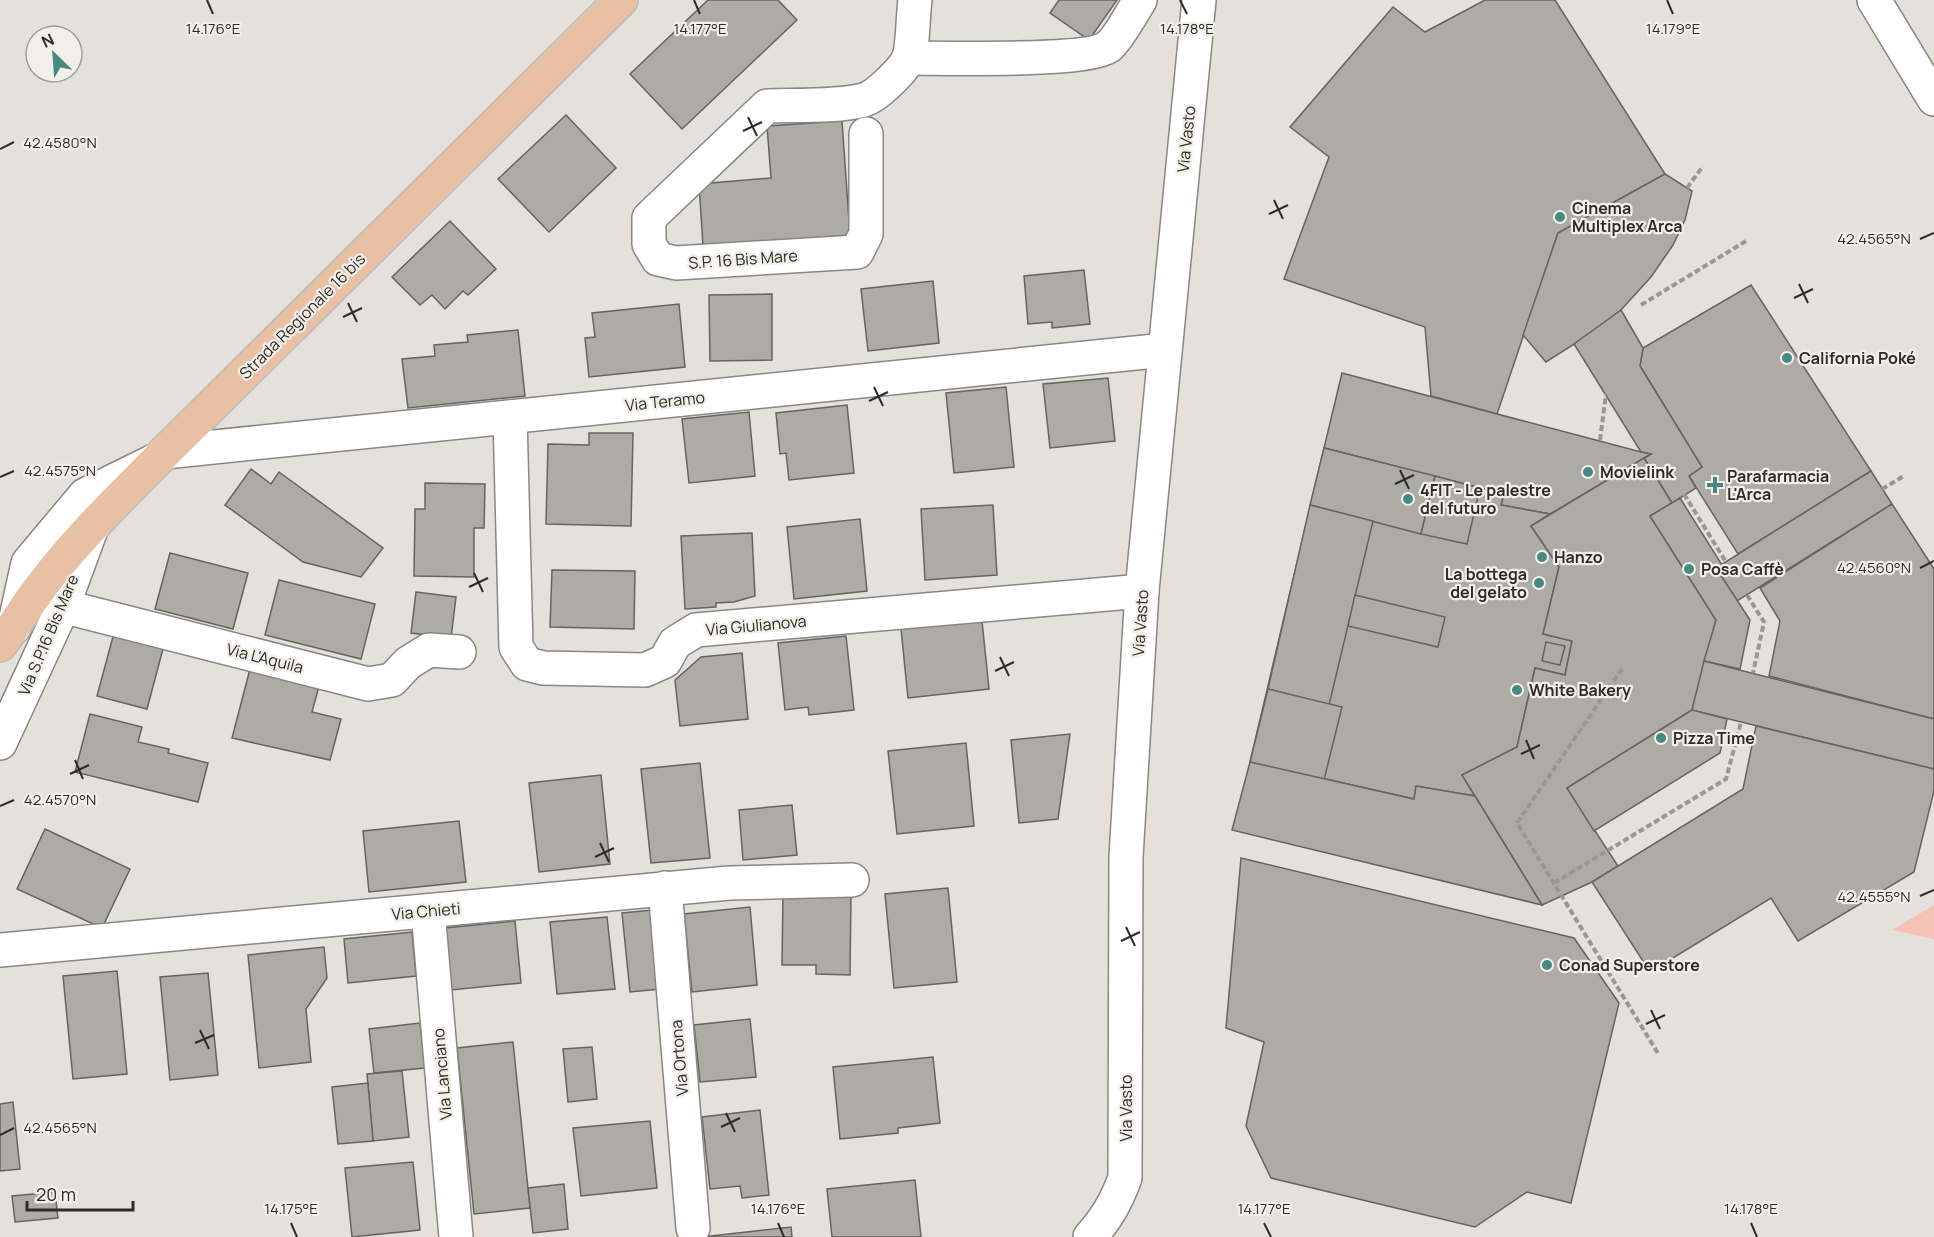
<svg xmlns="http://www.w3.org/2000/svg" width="1934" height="1237" viewBox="0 0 1934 1237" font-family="Manrope,sans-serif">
	<rect width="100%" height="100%" fill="#e4e0db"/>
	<polygon fill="#f4c3b6" points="1934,905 1934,939 1892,930"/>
	<g fill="#acaba5" stroke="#65645f" stroke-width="1.5">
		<polygon points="708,0 778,0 797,20 682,129 630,74"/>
		<polygon points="1059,0 1117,0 1089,40 1050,13"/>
		<polygon points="1485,0 1555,0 1665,174 1558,233 1497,414 1431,396 1425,327 1284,279 1329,157 1290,127 1393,7 1425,32"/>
		<polygon points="566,115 616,168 549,232 498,179"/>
		<polygon points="842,121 850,235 703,246 699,184 771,178 767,126"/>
		<polygon points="1665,174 1692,191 1685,220 1673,245 1651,277 1621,310 1587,336 1546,362 1523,335 1558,233"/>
		<polygon points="450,221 496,269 468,295 463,291 445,309 432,295 420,305 392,277"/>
		<polygon points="1084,270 1090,324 1052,328 1052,322 1028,324 1024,276"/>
		<polygon points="933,281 939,343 868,351 861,289"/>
		<polygon points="1751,285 1871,471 1738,554 1689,476 1702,467 1640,366 1643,348"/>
		<polygon points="772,294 772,360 710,361 709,295"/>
		<polygon points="679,304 685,367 589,377 585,338 595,337 592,313"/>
		<polygon points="1621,310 1643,348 1640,366 1702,467 1689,476 1696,488 1672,503 1644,458 1651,454 1641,452 1574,344"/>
		<polygon points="518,330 525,396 408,408 402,359 435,356 434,345 468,342 467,335"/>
		<polygon points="1342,373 1641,452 1651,454 1550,514 1501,505 1504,494 1324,448"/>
		<polygon points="1108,378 1115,441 1050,448 1043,384"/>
		<polygon points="1006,387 1014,467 954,473 946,393"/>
		<polygon points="847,405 854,473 789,480 786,453 780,454 776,413"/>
		<polygon points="749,412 755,476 689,483 682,419"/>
		<polygon points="589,433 633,433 631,526 546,524 548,444 589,445"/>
		<polygon points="1324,448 1504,494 1501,505 1550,514 1531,526 1559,567 1543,634 1572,641 1565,675 1535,668 1517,747 1462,775 1475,796 1416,786 1414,799 1250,762"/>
		<polygon points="1324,448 1435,476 1421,534 1310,505"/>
		<polygon points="1644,458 1672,503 1650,516 1716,620 1692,710 1567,788 1618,866 1592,882 1542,905 1462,775 1517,747 1535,668 1565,675 1572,641 1543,634 1559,567 1531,526"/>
		<polygon points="251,469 271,484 279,472 383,548 361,577 303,562 225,505"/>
		<polygon points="1871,471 1892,504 1737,601 1716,568"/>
		<polygon points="1435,476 1480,488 1467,544 1421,534"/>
		<polygon points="425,483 485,484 484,528 474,528 474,577 414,576 415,509 425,509"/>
		<polygon points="1680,498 1722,565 1716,568 1750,620 1740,669 1704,661 1716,620 1650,516"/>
		<polygon points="1892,504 1934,569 1934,719 1769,676 1780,621 1760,588"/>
		<polygon points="993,505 997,575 925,580 921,509"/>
		<polygon points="1310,505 1373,521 1329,705 1268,689"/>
		<polygon points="860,519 867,591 794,599 787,527"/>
		<polygon points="752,533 755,596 734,602 716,603 716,607 685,609 681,536"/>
		<polygon points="170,553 248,573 233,629 155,609"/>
		<polygon points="552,570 635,571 634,629 550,627"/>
		<polygon points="279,580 375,604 361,659 265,635"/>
		<polygon points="416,592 456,597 451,638 411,633"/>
		<polygon points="1355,595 1445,617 1438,647 1348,626"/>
		<polygon points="982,621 989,689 908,698 901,629"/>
		<polygon points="114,633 164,645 147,709 97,696"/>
		<polygon points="846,636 854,710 809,715 808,707 785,710 778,643"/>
		<polygon points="1546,642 1565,646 1560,665 1542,661"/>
		<polygon points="742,653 748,719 680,726 675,680 701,657"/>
		<polygon points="1704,661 1934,719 1934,769 1692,710"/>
		<polygon points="250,669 319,686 312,712 341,719 330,760 232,738"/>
		<polygon points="1268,689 1342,707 1324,780 1250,762"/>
		<polygon points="1692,710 1727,719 1720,753 1594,831 1567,788"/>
		<polygon points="90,714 142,727 138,742 169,749 168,753 208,763 198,802 75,772"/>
		<polygon points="1756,726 1934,769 1934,791 1914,872 1798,941 1771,898 1650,972 1592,882 1743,789"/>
		<polygon points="1070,734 1058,819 1019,823 1011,740"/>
		<polygon points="966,743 974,826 897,834 888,751"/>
		<polygon points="1250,762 1414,799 1416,786 1475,796 1542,905 1232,830"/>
		<polygon points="700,763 710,858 651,863 641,769"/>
		<polygon points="601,775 610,864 539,872 529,783"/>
		<polygon points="792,805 797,855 743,860 739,810"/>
		<polygon points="459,821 466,882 369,892 363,831"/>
		<polygon points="45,829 130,869 102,928 17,889"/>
		<polygon points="1241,858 1574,938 1619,1003 1571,1203 1527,1192 1475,1227 1271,1178 1246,1126 1264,1042 1226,1028"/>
		<polygon points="948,888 957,982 894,988 885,894"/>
		<polygon points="783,894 851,895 850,975 816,974 816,965 782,965"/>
		<polygon points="750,907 757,985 692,992 684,914"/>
		<polygon points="653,910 661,989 630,992 622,913"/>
		<polygon points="607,917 615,989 557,994 550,922"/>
		<polygon points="515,921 521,983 451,990 445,928"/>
		<polygon points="412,932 416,976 348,983 344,939"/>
		<polygon points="324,947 327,978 306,1009 311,1062 259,1068 248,955"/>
		<polygon points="117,971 127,1074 73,1079 63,976"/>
		<polygon points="208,973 218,1075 170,1080 160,977"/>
		<polygon points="750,1019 756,1077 700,1082 694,1025"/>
		<polygon points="420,1023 425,1068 374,1073 369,1029"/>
		<polygon points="513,1042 530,1208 474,1214 457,1048"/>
		<polygon points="592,1047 597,1099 568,1102 563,1049"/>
		<polygon points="933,1057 940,1123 898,1128 898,1133 840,1139 833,1067"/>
		<polygon points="402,1071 409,1137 373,1141 367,1074"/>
		<polygon points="368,1083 373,1141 338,1144 332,1087"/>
		<polygon points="13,1102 20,1169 0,1171 0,1104"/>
		<polygon points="760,1110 769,1195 742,1198 740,1186 710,1189 702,1117"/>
		<polygon points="650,1121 657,1188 581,1196 573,1128"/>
		<polygon points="413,1162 420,1230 352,1237 345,1168"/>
		<polygon points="915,1180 921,1237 832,1237 827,1189"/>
		<polygon points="564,1184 568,1229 533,1233 528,1188"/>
		<polygon points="55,1192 58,1218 15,1222 12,1196"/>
		<polygon points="791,1227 792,1237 702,1237"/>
	</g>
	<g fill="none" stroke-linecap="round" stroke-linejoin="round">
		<defs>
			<g id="minor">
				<polyline points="1874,0 1934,99"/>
				<path d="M909 58C942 58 1090 62 1109 46 1117 40 1134 10 1140 0"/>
				<path d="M866 134V234L857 252 676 263 658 259 649 244V218L767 106C794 105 838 107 864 100 877 96 901 72 908 60 913 49 913 14 915 0"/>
				<polyline points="510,417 516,647 527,664 543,668 645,670 665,661 675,643 696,630 1142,591"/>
				<polyline points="165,452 1165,350"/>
				<polyline points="62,606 368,684 392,680 408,663 429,650 459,652"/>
				<polyline points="14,627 28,563 85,495 154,461"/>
				<polyline points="0,743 61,611 92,527"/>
				<polyline points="665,888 693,1228"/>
				<polyline points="428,911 456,1237"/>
				<polyline points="0,950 729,883 852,880"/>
				<path d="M1090 1237C1107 1218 1116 1202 1125 1178L1126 857 1142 591 1199 0"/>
			</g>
			<path id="major" d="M0 645C13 629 22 612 34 596 72 543 120 498 165 452L621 0"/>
		</defs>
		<use href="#minor" stroke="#8a8782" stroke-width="36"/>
		<use href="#major" stroke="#bcbbbb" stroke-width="36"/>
		<g stroke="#999793" stroke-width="4" stroke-dasharray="6 3" stroke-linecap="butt">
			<polyline points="1687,188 1703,166"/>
			<polyline points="1641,305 1746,241"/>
			<polyline points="1600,440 1606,394"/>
			<polyline points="1882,489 1904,476"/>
			<polyline points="1684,494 1726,562"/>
			<polyline points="1747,595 1764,622 1753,673"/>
			<polyline points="1622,669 1517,823 1659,1055"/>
			<polyline points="1554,883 1726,779 1741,722"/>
		</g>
		<use href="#minor" stroke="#fff" stroke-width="33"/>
		<use href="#major" stroke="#e8c1a4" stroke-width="33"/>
	</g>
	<path fill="none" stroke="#2d2c2a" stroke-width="2" d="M207 0 213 14M694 0 700 14M1180 0 1187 14M1667 0 1673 14M748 117 757 136M743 131 762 122M0 149 14 142M1274 200 1283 219M1269 214 1288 205M1920 239 1934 233M1799 284 1808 303M1794 298 1813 289M348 303 357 322M343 317 362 308M874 387 883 406M869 401 888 392M1400 470 1409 489M0 477 14 471M1395 484 1414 475M1920 568 1934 561M474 573 483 592M469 587 488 578M1000 657 1009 676M995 671 1014 662M1526 740 1534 759M1521 754 1540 745M75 760 83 779M70 774 89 765M0 806 14 800M600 843 609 862M595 857 614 848M1920 896 1934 890M1126 927 1135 946M1121 941 1140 932M1651 1010 1660 1029M1646 1024 1665 1015M200 1030 209 1049M195 1043 214 1035M726 1113 735 1132M721 1127 740 1118M0 1135 14 1128M291 1223 297 1237M778 1223 784 1237M1264 1223 1271 1237M1751 1223 1757 1237"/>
	<g fill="#458a7f" stroke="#f2eee8" stroke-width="2">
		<circle cx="1560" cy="217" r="6"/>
		<circle cx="1787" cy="358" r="6"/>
		<circle cx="1588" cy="472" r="6"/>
		<path d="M1712 476h6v6h6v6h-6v6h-6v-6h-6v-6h6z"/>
		<circle cx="1408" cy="499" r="6"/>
		<circle cx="1542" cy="557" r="6"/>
		<circle cx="1689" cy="569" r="6"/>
		<circle cx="1539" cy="583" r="6"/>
		<circle cx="1517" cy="690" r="6"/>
		<circle cx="1661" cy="738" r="6"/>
		<circle cx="1547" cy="965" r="6"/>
	</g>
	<g text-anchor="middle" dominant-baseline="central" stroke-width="4.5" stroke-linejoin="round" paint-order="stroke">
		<g font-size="16" fill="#2d2c2a" stroke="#f2eee8">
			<text transform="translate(1186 139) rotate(-84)">Via Vasto</text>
			<text transform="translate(743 259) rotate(-4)">S.P. 16 Bis Mare</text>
			<text transform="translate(302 316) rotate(-45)">Strada Regionale 16 bis</text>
			<text transform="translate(665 401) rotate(-6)">Via Teramo</text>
			<text transform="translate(1140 623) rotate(-86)">Via Vasto</text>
			<text transform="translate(756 625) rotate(-5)">Via Giulianova</text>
			<text transform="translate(48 635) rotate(-67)">Via S.P.16 Bis Mare</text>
			<text transform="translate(265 658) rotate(14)">Via L'Aquila</text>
			<text transform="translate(426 911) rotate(-5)">Via Chieti</text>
			<text transform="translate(679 1058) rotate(-95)">Via Ortona</text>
			<text transform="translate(442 1074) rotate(-95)">Via Lanciano</text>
			<text transform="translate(1126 1108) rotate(-90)">Via Vasto</text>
		</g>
		<g font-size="16" font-weight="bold" fill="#2d2c2a" stroke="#f2eee8" text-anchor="start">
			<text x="1572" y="208">Cinema<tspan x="1572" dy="18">Multiplex Arca</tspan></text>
			<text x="1799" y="358">California Poké</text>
			<text x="1600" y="472">Movielink</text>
			<text x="1727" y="476">Parafarmacia<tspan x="1727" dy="18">L'Arca</tspan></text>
			<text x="1420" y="490">4FIT - Le palestre<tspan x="1420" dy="18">del futuro</tspan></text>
			<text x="1554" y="557">Hanzo</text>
			<text x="1701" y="569">Posa Caffè</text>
			<text x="1527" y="574" text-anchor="end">La bottega<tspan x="1527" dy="18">del gelato</tspan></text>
			<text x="1529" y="690">White Bakery</text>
			<text x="1673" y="738">Pizza Time</text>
			<text x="1559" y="965">Conad Superstore</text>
		</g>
	</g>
	<g font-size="15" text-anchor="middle" fill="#2d2c2a" stroke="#f2eee8" stroke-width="4.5" stroke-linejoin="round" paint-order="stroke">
		<text x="1673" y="34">14.179°E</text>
		<text x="213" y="34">14.176°E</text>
		<text x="700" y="34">14.177°E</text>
		<text x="1187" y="34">14.178°E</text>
		<text x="60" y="148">42.4580°N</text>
		<text x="1874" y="244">42.4565°N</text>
		<text x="60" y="476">42.4575°N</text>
		<text x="1874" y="573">42.4560°N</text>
		<text x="60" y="805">42.4570°N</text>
		<text x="1874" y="902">42.4555°N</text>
		<text x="60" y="1133">42.4565°N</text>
		<text x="291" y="1214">14.175°E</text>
		<text x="778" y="1214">14.176°E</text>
		<text x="1264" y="1214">14.177°E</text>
		<text x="1751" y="1214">14.178°E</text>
	</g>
	<g transform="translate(54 54) rotate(335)"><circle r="28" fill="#f2eee8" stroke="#a3a09c" stroke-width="1.5"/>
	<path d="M0-4.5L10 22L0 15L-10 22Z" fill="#458a7f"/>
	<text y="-9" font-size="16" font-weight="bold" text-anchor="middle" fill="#2d2c2a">N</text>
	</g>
	<path d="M27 1201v9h106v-9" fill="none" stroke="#2d2c2a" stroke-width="3"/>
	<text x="36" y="1201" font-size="18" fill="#2d2c2a" stroke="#f2eee8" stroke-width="4.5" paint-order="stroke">20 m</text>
</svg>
